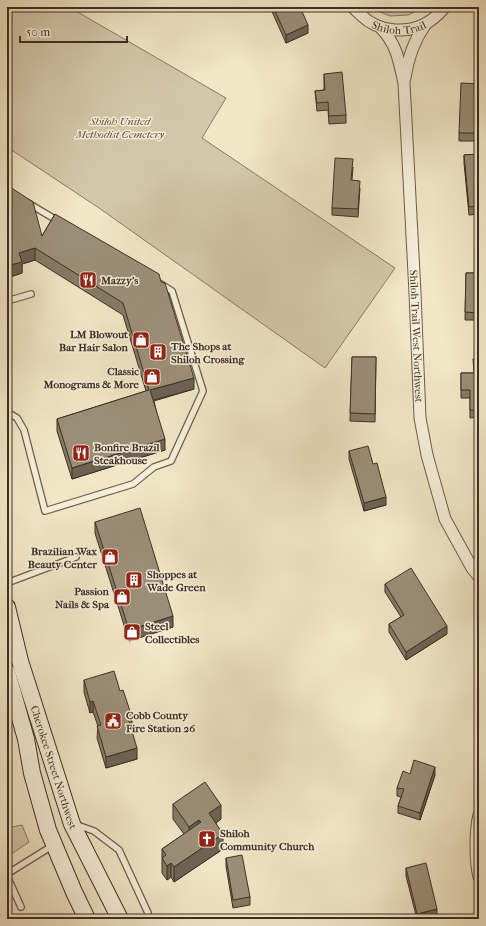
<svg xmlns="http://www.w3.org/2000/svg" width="486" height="926" viewBox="0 0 486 926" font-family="'IM FELL French Canon',serif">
	<rect width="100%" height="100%" fill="#f1e6c6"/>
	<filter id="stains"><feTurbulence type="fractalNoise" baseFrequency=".005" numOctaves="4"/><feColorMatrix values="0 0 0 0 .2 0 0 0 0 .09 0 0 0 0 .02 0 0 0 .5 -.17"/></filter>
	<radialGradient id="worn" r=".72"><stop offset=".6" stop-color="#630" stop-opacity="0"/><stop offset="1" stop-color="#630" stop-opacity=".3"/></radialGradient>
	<g fill="#d3c7aa" stroke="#887a66">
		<polygon points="7,7 69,7 226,98 202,138 395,268 325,368 99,208 7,147"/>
		<polygon points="371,7 425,7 408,15 390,16 373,9"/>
		<polygon points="22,825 29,842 7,857 7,828"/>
	</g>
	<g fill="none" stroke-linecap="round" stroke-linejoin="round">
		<defs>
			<g id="service">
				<polyline points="28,203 58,221"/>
				<polyline points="7,301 31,294"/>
				<polyline points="7,412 17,418 24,430 45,511 133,484 154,467 171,461 203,391 172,291 161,284"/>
				<polyline points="7,583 76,557"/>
				<polyline points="77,825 94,831 119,850 148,913"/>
				<polyline points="7,874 52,846"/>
				<polyline points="7,876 21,907"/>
			</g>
			<g id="minor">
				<path id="s1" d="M353 7C356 11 359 13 362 16 378 31 403 34 423 25 432 21 439 14 445 7"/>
				<path id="s2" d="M381 28C397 45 399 61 404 83L415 293 420 418 427 455 445 519 472 568 479 577"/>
				<path d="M405 78C408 58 413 42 425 25"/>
				<path d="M479 815C475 830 475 861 479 877"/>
			</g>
			<g id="secondary">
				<path id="s3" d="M7 607 20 661 72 824 120 919"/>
				<polyline points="7,672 26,739 32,773 48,830 74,892 87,919"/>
			</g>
		</defs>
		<use href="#service" stroke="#6b5c4c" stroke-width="8"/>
		<use href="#minor" stroke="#6b5c4c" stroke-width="13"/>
		<use href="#secondary" stroke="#3e2e23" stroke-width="18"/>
		<use href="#service" stroke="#f6efda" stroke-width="5.5"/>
		<use href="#minor" stroke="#f6efda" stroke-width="11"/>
		<use href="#secondary" stroke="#f6efda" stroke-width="16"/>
	</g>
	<g fill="#857a67" stroke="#3e2e23">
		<polygon points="270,7 295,7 308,33 286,43"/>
		<polygon points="324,74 346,115 346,123 329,124 328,110 317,111 315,91 324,90"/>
		<polygon points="479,84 479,141 459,141 459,133"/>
		<polygon points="479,154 479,214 469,215 464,163 464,155"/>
		<polygon points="353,167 352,180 360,188 358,217 332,215 332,208"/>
		<polygon points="7,185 42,236 55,214 194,389 154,401 165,450 72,479 57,431 57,419 146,391 123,315 35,260 22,264 22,273 7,278"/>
		<polygon points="479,263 479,320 465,320 466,273 476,273"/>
		<polygon points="352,357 376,357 375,422 350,421"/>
		<polygon points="479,359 479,417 470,418 470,398 461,398 461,373 474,373"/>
		<polygon points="349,451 386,505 364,511 349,459"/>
		<polygon points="95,522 173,627 129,641 95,533"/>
		<polygon points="385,584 447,634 406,660 389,632 389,624 401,617 385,592"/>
		<polygon points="84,680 132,728 131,728 137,759 106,768 97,738 98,726 93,712 90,713 84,692"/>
		<polygon points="435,775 420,820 398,813 398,806 401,797 397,796 397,788"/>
		<polygon points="173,804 221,819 216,823 223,849 174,882 171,877 167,880 162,873 162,849 184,834 173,819"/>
		<polygon points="226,858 250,897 250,905 233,908 226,866"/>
		<polygon points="406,868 437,917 428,919 417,919 406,876"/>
	</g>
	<g fill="#6c6354" stroke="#3e2e23">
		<polygon points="308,25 308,33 286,43 286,35"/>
		<polygon points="35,248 35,260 22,264 22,273 7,278 7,266 19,253"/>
		<polygon points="194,378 194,389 150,401 150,390"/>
		<polygon points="165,439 165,450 72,479 72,468"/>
		<polygon points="386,497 386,505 364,511 364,503"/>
		<polygon points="173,616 173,627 129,641 129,630"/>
		<polygon points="447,626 447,634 406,660 406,652"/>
		<polygon points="93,701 93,712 90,713 90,702"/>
		<polygon points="132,717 132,728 128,729 128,718"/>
		<polygon points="137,748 137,759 106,768 106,757"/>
		<polygon points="435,767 435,775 420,820 420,813"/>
		<polygon points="221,805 221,819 209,828 209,813"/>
		<polygon points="199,820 199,834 189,841 189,827"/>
		<polygon points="223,834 223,849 174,882 174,867"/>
		<polygon points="171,863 171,877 167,880 167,866"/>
		<polygon points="437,909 437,917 428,919 417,919 417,914"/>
	</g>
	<g fill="#9b8e78" stroke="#3e2e23">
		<polygon points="273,7 295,7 295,8 300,7 308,25 286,35"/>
		<polygon points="342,72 346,115 329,116 328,102 317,103 315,91 325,90 324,74"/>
		<polygon points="461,83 479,84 479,133 459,133"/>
		<polygon points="479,154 479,206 469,207 464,155"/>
		<polygon points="335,158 353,159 351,180 360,181 358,209 332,208"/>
		<polygon points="7,185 33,202 42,236 55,214 159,274 161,282 165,283 194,378 150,390 165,439 72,468 57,419 149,390 123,303 35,248 19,253 22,262 7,266"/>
		<polygon points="476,263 479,263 479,313 465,312 466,273 476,273"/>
		<polygon points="352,357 376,357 375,414 350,413"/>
		<polygon points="473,359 479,359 479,410 470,410 470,390 461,390 461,373 474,373"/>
		<polygon points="368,446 373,464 377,463 386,497 364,503 349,451"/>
		<polygon points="140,508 173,616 129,630 95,522"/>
		<polygon points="411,568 447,626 406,652 389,624 404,615 385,584"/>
		<polygon points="114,671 120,691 123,690 132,717 128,718 137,748 106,757 97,726 101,725 93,701 90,702 84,680"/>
		<polygon points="414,760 435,767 420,813 398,806 404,789 397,788 403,771 410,774"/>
		<polygon points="205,782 221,805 209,813 223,834 174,867 171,863 167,866 162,858 166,855 162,849 201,822 199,820 189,827 173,804"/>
		<polygon points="242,855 250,897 233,900 226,858"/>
		<polygon points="426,863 437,909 417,914 406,868"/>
		<polygon points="247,917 247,919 240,919"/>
	</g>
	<defs>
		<symbol id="restaurant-square" viewBox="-11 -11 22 22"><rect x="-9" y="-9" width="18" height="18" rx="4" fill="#8f2418" stroke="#f6efda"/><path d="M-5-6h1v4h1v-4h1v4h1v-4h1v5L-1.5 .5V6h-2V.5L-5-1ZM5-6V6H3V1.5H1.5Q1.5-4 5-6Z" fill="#fff"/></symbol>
		<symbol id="shop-square" viewBox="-11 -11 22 22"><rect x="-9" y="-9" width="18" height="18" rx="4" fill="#8f2418" stroke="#f6efda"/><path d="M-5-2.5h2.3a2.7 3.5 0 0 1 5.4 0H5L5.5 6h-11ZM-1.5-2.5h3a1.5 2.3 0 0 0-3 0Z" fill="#fff"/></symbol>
		<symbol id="building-square" viewBox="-11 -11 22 22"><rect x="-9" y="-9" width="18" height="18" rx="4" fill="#8f2418" stroke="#f6efda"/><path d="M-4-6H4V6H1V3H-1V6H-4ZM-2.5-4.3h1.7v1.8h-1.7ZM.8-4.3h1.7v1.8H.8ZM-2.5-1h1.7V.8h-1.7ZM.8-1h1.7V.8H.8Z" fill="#fff"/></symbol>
		<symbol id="civic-square" viewBox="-11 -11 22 22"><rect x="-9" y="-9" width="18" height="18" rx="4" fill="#8f2418" stroke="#f6efda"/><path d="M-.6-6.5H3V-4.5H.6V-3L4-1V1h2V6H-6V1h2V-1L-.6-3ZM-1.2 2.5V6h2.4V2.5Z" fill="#fff"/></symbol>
		<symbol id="church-square" viewBox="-11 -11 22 22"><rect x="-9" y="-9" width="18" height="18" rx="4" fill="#8f2418" stroke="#f6efda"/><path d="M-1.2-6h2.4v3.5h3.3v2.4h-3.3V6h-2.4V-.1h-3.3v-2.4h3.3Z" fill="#fff"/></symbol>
	</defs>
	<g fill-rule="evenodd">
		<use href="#restaurant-square" x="78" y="270" width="20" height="20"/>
		<use href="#shop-square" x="131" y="330" width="20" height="20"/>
		<use href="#building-square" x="148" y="342" width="20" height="20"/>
		<use href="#shop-square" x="142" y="367" width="20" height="20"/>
		<use href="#restaurant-square" x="71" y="443" width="20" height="20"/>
		<use href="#shop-square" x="100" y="547" width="20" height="20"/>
		<use href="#building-square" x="124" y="570" width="20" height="20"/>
		<use href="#shop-square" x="112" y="587" width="20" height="20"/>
		<use href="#shop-square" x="122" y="622" width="20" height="20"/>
		<use href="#civic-square" x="103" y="711" width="20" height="20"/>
		<use href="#church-square" x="197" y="829" width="20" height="20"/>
	</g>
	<g text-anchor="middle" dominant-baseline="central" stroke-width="3" stroke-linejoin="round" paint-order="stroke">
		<g font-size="11" fill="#3e2e23" stroke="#f6efda">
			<text stroke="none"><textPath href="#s1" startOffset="53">Shiloh Trail</textPath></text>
			<text stroke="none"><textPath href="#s2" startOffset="314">Shiloh Trail West Northwest</textPath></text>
			<text stroke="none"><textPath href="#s3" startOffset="167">Cherokee Street Northwest</textPath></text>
		</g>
		<g font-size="11" font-style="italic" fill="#5c4d3e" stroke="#f6efda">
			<text x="120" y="121">Shiloh United<tspan x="120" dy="13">Methodist Cemetery</tspan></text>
		</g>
		<g font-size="11" font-weight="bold" fill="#3e2e23" stroke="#f6efda" text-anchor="start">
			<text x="101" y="280">Mazzy's</text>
			<text x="128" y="334" text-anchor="end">LM Blowout<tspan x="128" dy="13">Bar Hair Salon</tspan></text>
			<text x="171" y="346">The Shops at<tspan x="171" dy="13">Shiloh Crossing</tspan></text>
			<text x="139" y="371" text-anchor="end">Classic<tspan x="139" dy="13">Monograms &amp; More</tspan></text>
			<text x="94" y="447">Bonfire Brazil<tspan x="94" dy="13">Steakhouse</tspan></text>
			<text x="97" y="551" text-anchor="end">Brazilian Wax<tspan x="97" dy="13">Beauty Center</tspan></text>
			<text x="147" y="574">Shoppes at<tspan x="147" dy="13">Wade Green</tspan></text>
			<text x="109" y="591" text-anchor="end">Passion<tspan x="109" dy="13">Nails &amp; Spa</tspan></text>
			<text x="145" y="626">Steel<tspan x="145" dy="13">Collectibles</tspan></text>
			<text x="126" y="715">Cobb County<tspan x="126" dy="13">Fire Station 26</tspan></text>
			<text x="220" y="833">Shiloh<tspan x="220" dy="13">Community Church</tspan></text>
		</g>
	</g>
	<rect width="486" height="926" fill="none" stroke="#f1e6c6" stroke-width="24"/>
	<rect x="8" y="8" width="470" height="910" fill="none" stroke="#3e2e23" stroke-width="2"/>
	<rect x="12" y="12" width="462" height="902" fill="none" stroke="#3e2e23"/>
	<path d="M20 36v6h107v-6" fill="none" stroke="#3e2e23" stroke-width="2"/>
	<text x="26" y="36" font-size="12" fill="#3e2e23" stroke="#f6efda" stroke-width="3" paint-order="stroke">50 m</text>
	<rect width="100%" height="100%" filter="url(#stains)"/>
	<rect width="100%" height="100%" fill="url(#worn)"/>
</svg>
